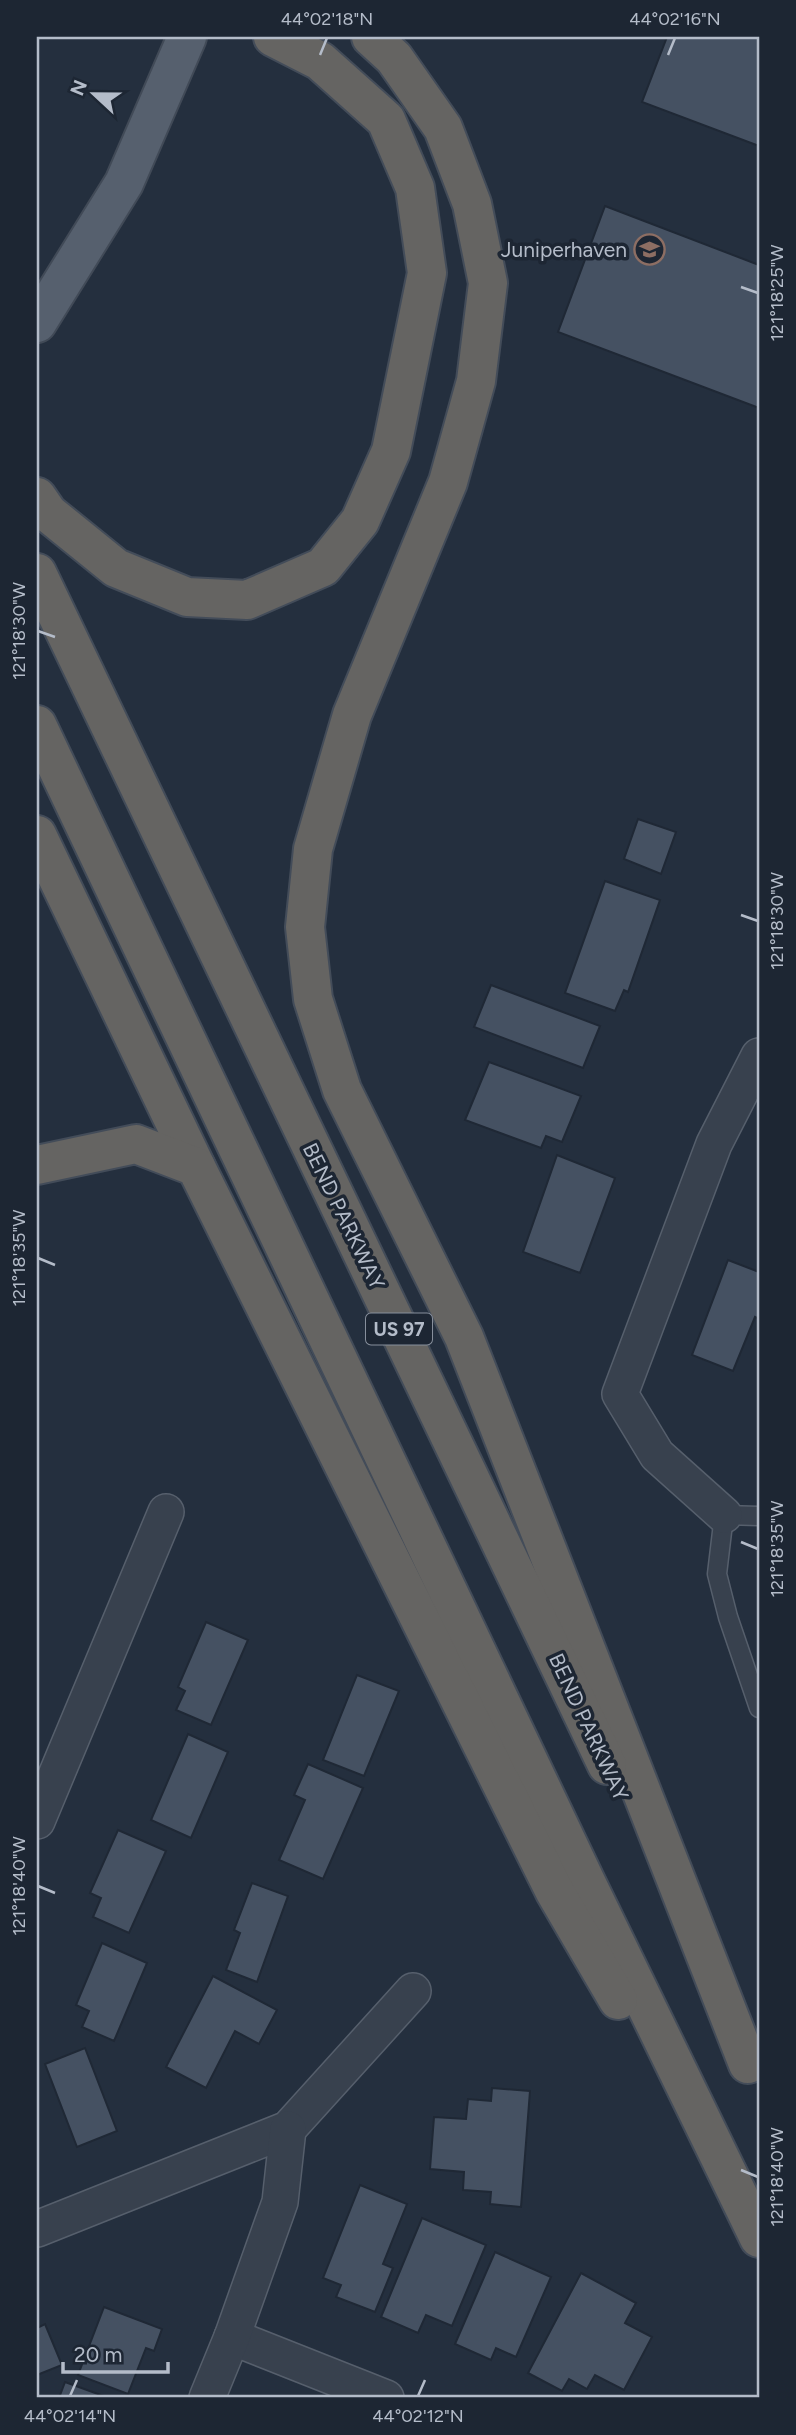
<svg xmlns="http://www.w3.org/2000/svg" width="796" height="2435" viewBox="0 0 796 2435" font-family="Figtree,sans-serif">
	<rect width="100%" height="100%" fill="#242f3e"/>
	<g fill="#455162" stroke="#1f2835" stroke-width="2">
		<polygon points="667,37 759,37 759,146 642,102"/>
		<polygon points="605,206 759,265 759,408 558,332"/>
		<polygon points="638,819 676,832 661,874 624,859"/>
		<polygon points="605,881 660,900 628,992 624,990 615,1011 565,993"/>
		<polygon points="491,985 600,1026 583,1068 474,1027"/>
		<polygon points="489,1062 581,1096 562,1142 546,1136 541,1148 465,1120"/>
		<polygon points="557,1155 615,1178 580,1273 523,1252"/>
		<polygon points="728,1260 759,1272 759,1319 755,1317 733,1371 692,1355"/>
		<polygon points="206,1622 248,1640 211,1725 176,1710 185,1691 178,1687"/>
		<polygon points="357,1675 399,1691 364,1776 323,1760"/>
		<polygon points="188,1734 228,1752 191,1838 151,1820"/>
		<polygon points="308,1764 363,1788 323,1879 279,1860 305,1800 294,1795"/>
		<polygon points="118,1830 166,1851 129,1933 93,1917 101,1898 90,1893"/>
		<polygon points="252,1883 288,1896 257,1982 226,1970 240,1933 234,1930"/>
		<polygon points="102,1943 147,1963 114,2041 82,2027 89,2011 76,2005"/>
		<polygon points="213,1976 277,2010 259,2044 235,2031 206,2088 166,2067"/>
		<polygon points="85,2048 117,2131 77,2147 45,2064"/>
		<polygon points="492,2088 530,2091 521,2207 490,2204 491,2192 463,2190 464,2172 430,2169 434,2117 466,2119 468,2099 491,2101"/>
		<polygon points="360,2185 407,2204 383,2264 393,2268 375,2312 336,2297 341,2285 323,2278"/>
		<polygon points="422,2218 486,2245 452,2326 426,2315 418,2333 381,2317"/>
		<polygon points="495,2252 551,2277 516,2357 496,2348 491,2360 455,2344"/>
		<polygon points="581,2273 636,2303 625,2323 652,2337 624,2390 595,2375 587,2389 569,2379 562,2391 528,2373"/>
		<polygon points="104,2307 162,2329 154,2351 146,2348 128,2394 78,2375"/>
		<polygon points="45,2324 62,2365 37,2375 37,2328"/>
		<polygon points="65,2382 109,2398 59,2398"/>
	</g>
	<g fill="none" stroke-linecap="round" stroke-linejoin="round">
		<defs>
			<polyline id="service" points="759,1516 724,1515 717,1574 728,1617 759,1708"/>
			<g id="minor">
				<polyline points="724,1515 657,1455 620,1394 714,1144 759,1056"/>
				<polyline points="37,1821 166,1512"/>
				<polyline points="37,2229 288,2129 413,1991"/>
				<polyline points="232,2337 386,2398"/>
				<polyline points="207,2398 232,2337 280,2202 288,2129"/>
			</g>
			<polyline id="primary" points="37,323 124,183 187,37"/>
			<g id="trunk">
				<polyline points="371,37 394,58 443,128 472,204 488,283 476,381 448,482 352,715 313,849 305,927 313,999 342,1090 464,1337 748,2064"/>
				<polyline points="37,497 48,513 116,568 187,597 247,600 323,567 360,521 391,451 427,273 415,188 386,120 320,61 273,37"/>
				<polyline points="37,573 607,1765"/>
				<polyline points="37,725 585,1880 759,2238"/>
				<polyline points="37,835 196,1167"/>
				<polyline points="37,1165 136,1144 196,1167 555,1892 618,2000"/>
			</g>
		</defs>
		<use href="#service" stroke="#565f6c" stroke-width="21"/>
		<use href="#minor" stroke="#565f6c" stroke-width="38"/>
		<use href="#primary" stroke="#414a57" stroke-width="42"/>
		<use href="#trunk" stroke="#434c59" stroke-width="42"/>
		<use href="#service" stroke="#38414e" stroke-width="18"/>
		<use href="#minor" stroke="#38414e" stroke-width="35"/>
		<use href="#primary" stroke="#56606e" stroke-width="38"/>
		<use href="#trunk" stroke="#656462" stroke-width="38"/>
	</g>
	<path fill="none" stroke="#b4bcc9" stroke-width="2.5" d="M320 55 327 38M668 55 675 38M741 287 758 293M38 631 55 637M741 915 758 921M38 1258 55 1265M741 1542 758 1549M38 1886 55 1893M741 2170 758 2177M70 2396 77 2380M418 2396 425 2380"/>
	<defs>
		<symbol id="school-ring" viewBox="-11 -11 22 22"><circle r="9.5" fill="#1d2633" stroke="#8d6e63" stroke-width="1.5"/><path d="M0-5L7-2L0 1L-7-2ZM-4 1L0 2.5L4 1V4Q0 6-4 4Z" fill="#8d6e63"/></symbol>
	</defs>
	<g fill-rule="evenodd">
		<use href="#school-ring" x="632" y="232" width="35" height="35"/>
	</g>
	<g text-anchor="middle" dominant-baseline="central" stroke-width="7" stroke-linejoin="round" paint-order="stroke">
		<rect fill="#1d2633" stroke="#878f9c" stroke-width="2" x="366" y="1313.5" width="66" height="31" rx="5"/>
		<g font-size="19" font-weight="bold" fill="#b4bcc9">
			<text x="399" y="1329">US 97</text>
		</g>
		<g font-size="21" fill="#b4bcc9" stroke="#1d2633" text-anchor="end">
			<text x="627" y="249">Juniperhaven</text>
		</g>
		<g font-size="21" fill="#b4bcc9" stroke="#1d2633">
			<text transform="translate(344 1216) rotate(64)">BEND PARKWAY</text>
			<text transform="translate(589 1727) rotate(65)">BEND PARKWAY</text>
		</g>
	</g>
	<rect width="796" height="2435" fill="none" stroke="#1d2633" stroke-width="77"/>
	<g transform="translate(94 94) rotate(292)" stroke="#1d2633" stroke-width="5" paint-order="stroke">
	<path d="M0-5L12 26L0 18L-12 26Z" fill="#b4bcc9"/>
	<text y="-10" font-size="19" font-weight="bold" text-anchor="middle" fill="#b4bcc9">N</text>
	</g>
	<path d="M63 2362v10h105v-10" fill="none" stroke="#b4bcc9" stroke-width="3.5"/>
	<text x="74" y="2362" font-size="21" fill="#b4bcc9" stroke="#1d2633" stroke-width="5" paint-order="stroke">20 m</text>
	<rect x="38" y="38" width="720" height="2358" fill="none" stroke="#b4bcc9" stroke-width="2.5"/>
	<g font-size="18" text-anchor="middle" fill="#b4bcc9">
		<text x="327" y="25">44°02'18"N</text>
		<text x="675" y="25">44°02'16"N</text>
		<text transform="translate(777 293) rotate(-90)" y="6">121°18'25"W</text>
		<text transform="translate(19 631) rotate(-90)" y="6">121°18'30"W</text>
		<text transform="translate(777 921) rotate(-90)" y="6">121°18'30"W</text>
		<text transform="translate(19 1258) rotate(-90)" y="6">121°18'35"W</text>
		<text transform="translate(777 1549) rotate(-90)" y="6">121°18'35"W</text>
		<text transform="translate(19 1886) rotate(-90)" y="6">121°18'40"W</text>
		<text transform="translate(777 2177) rotate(-90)" y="6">121°18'40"W</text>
		<text x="70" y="2422">44°02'14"N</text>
		<text x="418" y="2422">44°02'12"N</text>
	</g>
</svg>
